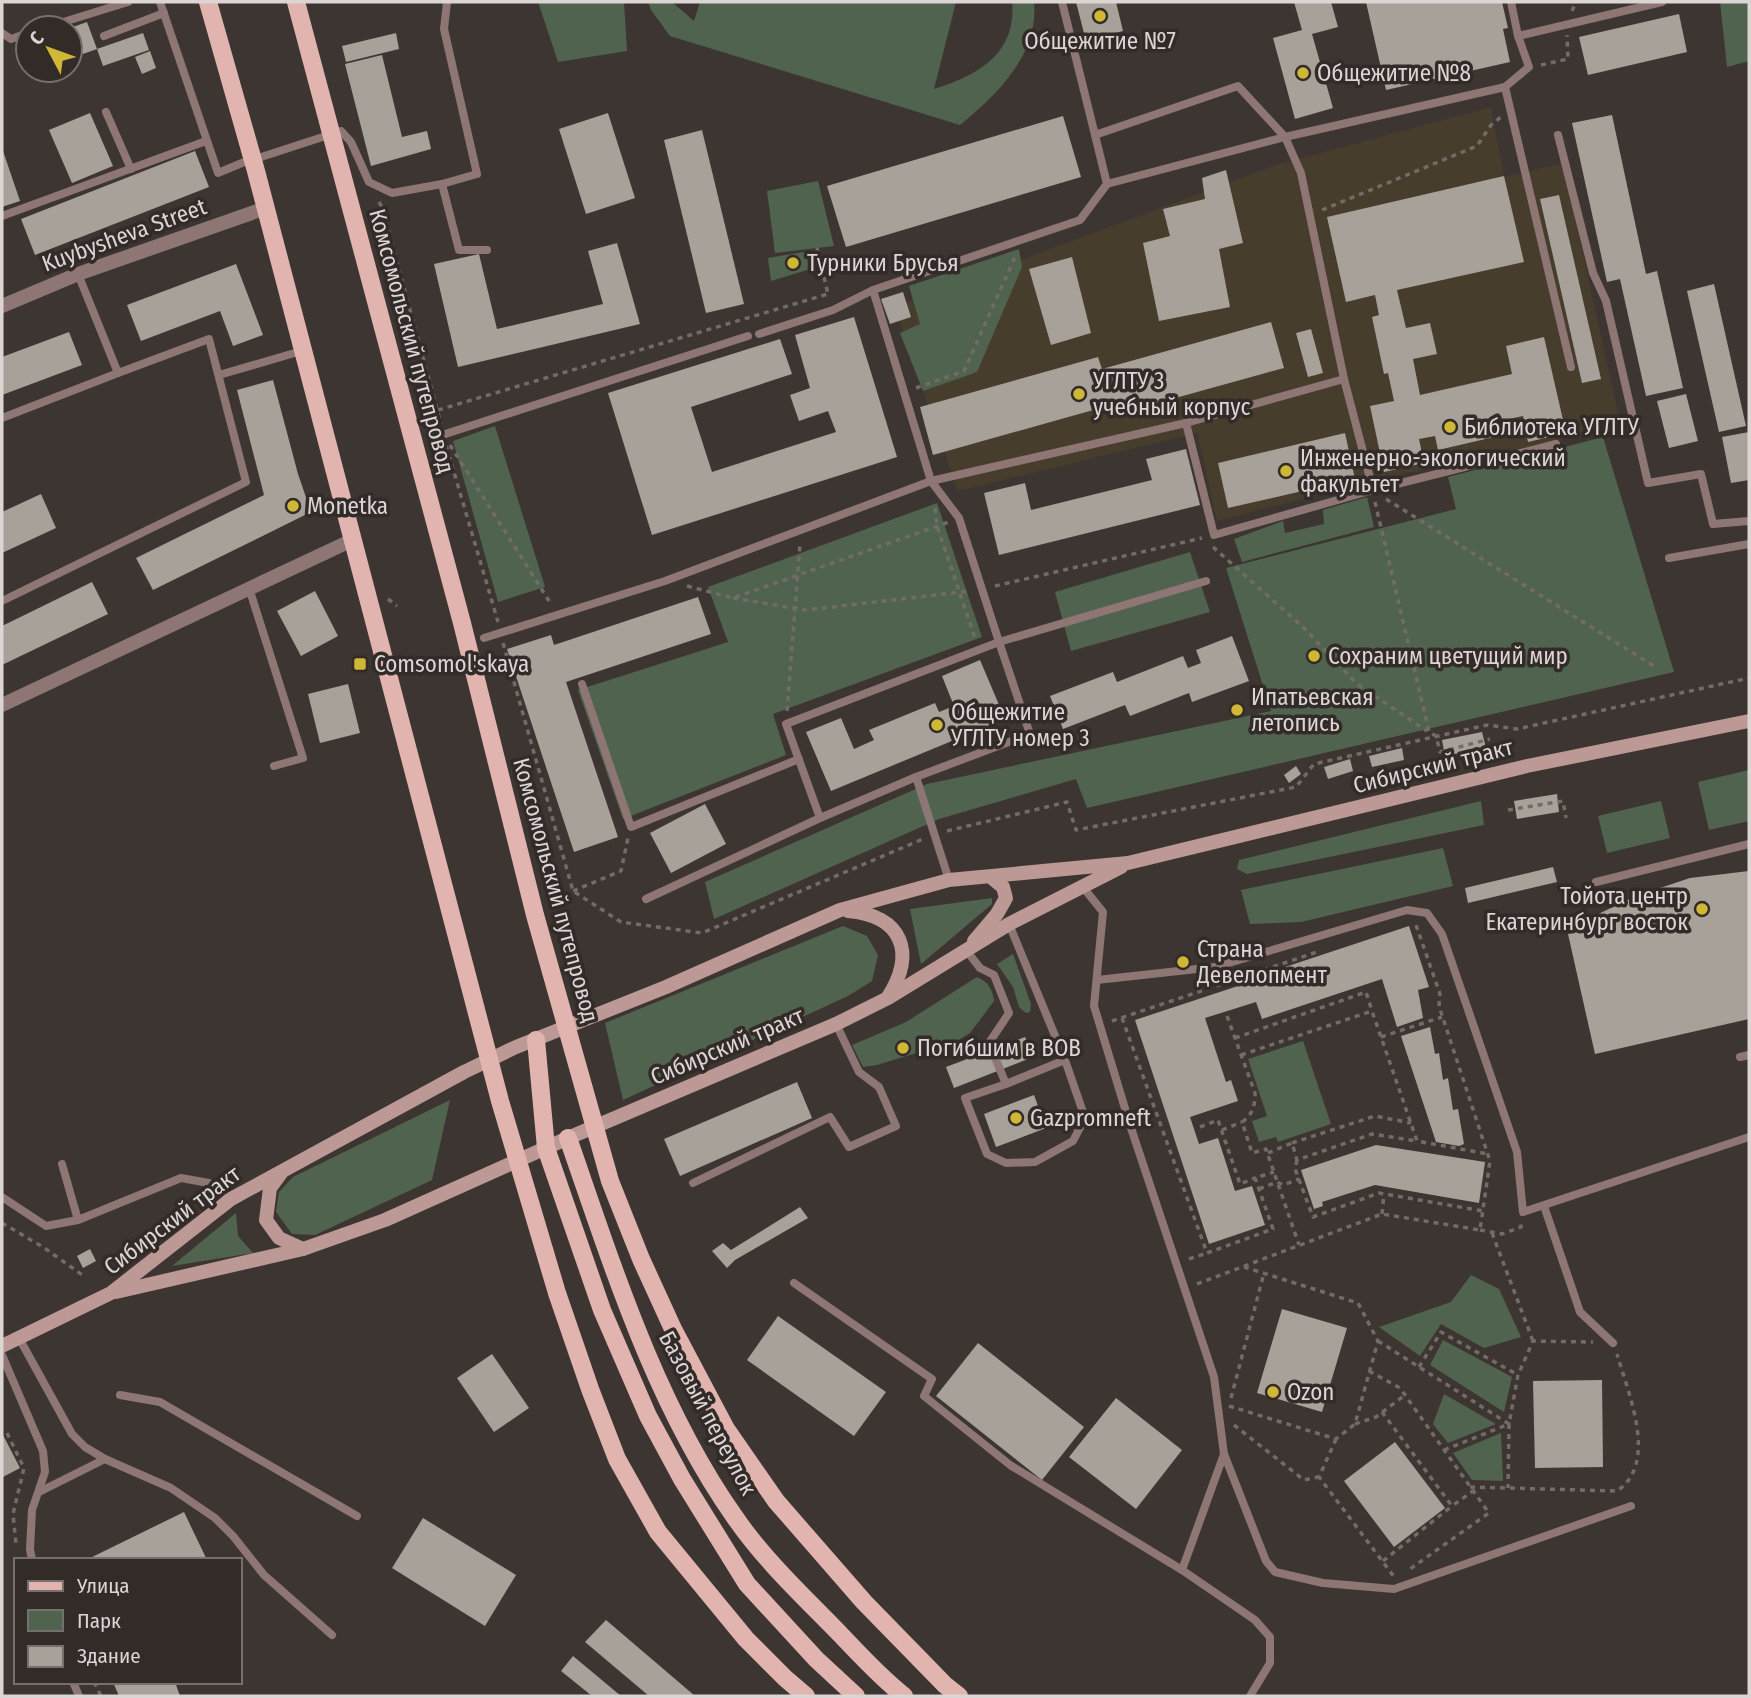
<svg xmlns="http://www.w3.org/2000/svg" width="1751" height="1698" viewBox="0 0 1751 1698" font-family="'Fira Sans Condensed',sans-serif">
	<rect width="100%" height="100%" fill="#3d3532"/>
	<polygon fill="#463d2d" points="1491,107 1504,177 1563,163 1621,426 1376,480 1217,521 1197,433 958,491 894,307 1276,165"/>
	<g fill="#50634e">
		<polygon points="538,2 624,2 627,51 558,62"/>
		<path d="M648 2H672L694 21 700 2H956L934 89C977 76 1017 54 1012 2H1034C1039 54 997 95 960 125L670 36 651 10Z"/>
		<polygon points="1720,2 1749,2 1749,61 1727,67"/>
		<polygon points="818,181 834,246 775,253 767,191"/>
		<polygon points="1019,249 1022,267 977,372 923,391 900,333 920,324 909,286"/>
		<polygon points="815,250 817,267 771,281 768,258"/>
		<polygon points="495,426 545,587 498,602 453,441"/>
		<polygon points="1603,437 1674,672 1087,808 1076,779 939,819 714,919 705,882 927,784 1271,711 1226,568 1456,509 1448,477"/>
		<polygon points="1367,497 1374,527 1242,562 1234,539 1283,521 1285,533 1324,524 1323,510"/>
		<polygon points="937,503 982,637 773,714 786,755 623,819 578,690 728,642 708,587"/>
		<polygon points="1190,552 1210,612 1071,651 1055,592"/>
		<polygon points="1749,770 1749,821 1709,830 1698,782"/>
		<polygon points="1481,801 1484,825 1247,874 1237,869 1239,860"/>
		<polygon points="1661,801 1670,838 1607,853 1598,816"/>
		<polygon points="1443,848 1453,886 1301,922 1250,924 1241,890"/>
		<polygon points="992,898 992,904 921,964 910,909"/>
		<polygon points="843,926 867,936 878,955 872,981 848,996 623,1100 605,1023"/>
		<polygon points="1013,954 1031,1004 1030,1012 1026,1013 1019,1007 1013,987 997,964"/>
		<path d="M977 977C987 981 993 989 994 1001L970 1033 959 1040 877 1065 863 1067 852 1045 906 1022Z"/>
		<polygon points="1303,1041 1331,1124 1278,1142 1276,1137 1259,1142 1252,1121 1267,1116 1248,1059"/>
		<polygon points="450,1100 432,1180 315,1235 292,1234 276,1212 279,1192 293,1177"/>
		<polygon points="236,1213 238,1236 253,1253 172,1266"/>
		<polygon points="1471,1275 1499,1289 1521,1337 1484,1348 1441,1324 1420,1356 1379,1327 1451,1302"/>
		<polygon points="1443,1340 1512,1377 1504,1412 1430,1365"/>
		<polygon points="1444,1394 1496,1424 1448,1443 1433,1424"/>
		<polygon points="1501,1433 1503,1481 1472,1480 1453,1453"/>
	</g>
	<g fill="#a7a19a">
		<polygon points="1076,2 1116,2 1123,31 1086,41"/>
		<polygon points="1294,2 1331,2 1338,27 1312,34 1333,108 1295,119 1273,38 1302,30"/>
		<polygon points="1366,2 1502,2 1508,28 1503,29 1510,62 1386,90"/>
		<polygon points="1679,14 1687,52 1588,75 1579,37"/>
		<polygon points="87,22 97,49 80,55 70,28"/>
		<polygon points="143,33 149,50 103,66 97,49"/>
		<polygon points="396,33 399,49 346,62 342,46"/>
		<polygon points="150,51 156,68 142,74 135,57"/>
		<polygon points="382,55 402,137 427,131 431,149 371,166 345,64"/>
		<polygon points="90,113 113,166 72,183 49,130"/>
		<polygon points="608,113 635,198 586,214 559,129"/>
		<polygon points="1612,115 1646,274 1657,271 1683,388 1646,396 1620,279 1607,282 1572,123"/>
		<polygon points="1063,116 1081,177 846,247 827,186"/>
		<polygon points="702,130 744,304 706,313 664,140"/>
		<polygon points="2,148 20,201 2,207"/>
		<polygon points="195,151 209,187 35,255 21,219"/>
		<polygon points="1226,170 1243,243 1219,249 1230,307 1159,321 1143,243 1170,236 1163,209 1205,199 1202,178"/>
		<polygon points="1504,176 1524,262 1397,290 1406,328 1430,323 1437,354 1413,359 1420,395 1512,374 1506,346 1544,337 1566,433 1528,442 1523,416 1504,420 1507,434 1438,450 1435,436 1419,439 1424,463 1384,472 1370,406 1394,401 1388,373 1384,374 1372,317 1379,315 1375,295 1346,302 1327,217"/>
		<polygon points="1559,195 1601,379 1582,383 1540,199"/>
		<polygon points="617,243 640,324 458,367 434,264 479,254 497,329 603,304 588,251"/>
		<polygon points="1072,257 1091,333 1051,345 1029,269"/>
		<polygon points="236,264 263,335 233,346 220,311 141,341 127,305"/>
		<polygon points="1714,284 1746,426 1719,432 1687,291"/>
		<polygon points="903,292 911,317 890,324 881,299"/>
		<polygon points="854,317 897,457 652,535 608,393 780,339 792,374 691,407 712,472 836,432 828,411 799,421 790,395 810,388 795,335"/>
		<polygon points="1271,322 1284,368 1114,415 1111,405 933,455 920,407 1098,357 1102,369"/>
		<polygon points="1311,329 1323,373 1308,377 1296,333"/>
		<polygon points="69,332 82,365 2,395 2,357"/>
		<polygon points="273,380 298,474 311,512 153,590 136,558 264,495 237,390"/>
		<polygon points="1686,394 1698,441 1669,448 1657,401"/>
		<polygon points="1749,432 1749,480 1731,483 1722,437"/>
		<polygon points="1345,433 1355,479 1228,508 1218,463"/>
		<polygon points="1186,449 1200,505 999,555 984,493 1025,483 1031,510 1152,480 1146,459"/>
		<polygon points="41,494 56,528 2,553 2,512"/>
		<polygon points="92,582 108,614 2,665 2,626"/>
		<polygon points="315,591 338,636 301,656 277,611"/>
		<polygon points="698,597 711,634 566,682 618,837 574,852 507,649 551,635 554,645"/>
		<polygon points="1232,636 1249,681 1192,702 1189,693 1130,716 1125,705 1063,729 1050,696 1113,672 1117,682 1183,656 1188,668 1201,663 1196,650"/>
		<polygon points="980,660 1005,719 831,791 806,732 841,718 854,749 874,740 869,730 935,703 939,712 954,706 942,676"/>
		<polygon points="348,684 360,733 320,743 308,694"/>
		<polygon points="1482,732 1486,748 1445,756 1442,740"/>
		<polygon points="1402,748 1404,760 1372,767 1369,756"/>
		<polygon points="1350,759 1353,771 1328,779 1324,767"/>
		<polygon points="1296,766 1301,774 1289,783 1284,775"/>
		<polygon points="1557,794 1559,812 1517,819 1514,801"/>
		<polygon points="705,804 726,844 671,873 650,833"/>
		<polygon points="1553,867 1557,882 1468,903 1465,888"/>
		<polygon points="1749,871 1749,1019 1595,1054 1568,934 1595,928 1592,917 1636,896 1690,878"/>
		<polygon points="1409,926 1429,987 1418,990 1423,1018 1397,1027 1382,979 1262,1019 1256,1002 1205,1018 1226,1082 1231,1080 1238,1101 1190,1117 1199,1144 1218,1138 1235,1191 1252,1186 1265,1225 1209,1244 1135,1020 1250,982 1249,979"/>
		<polygon points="1430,1027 1435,1054 1439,1053 1443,1080 1448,1078 1453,1110 1458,1109 1464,1144 1459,1146 1436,1142 1401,1036"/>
		<polygon points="1025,1037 1033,1057 954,1088 946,1067"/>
		<polygon points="797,1082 812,1118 680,1176 664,1139"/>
		<polygon points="1034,1095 1046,1128 996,1147 984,1114"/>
		<polygon points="1376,1145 1485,1162 1479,1203 1375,1185 1322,1202 1323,1206 1314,1209 1301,1170"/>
		<polygon points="800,1207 808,1218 735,1260 727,1268 712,1251 723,1243 731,1250"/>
		<polygon points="90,1249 96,1261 83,1268 77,1256"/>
		<polygon points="1282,1309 1347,1328 1322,1412 1257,1393"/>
		<polygon points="778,1316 886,1392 854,1436 747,1360"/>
		<polygon points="978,1343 1084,1427 1042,1480 936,1396"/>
		<polygon points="492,1354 529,1408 494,1432 457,1378"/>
		<polygon points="1602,1380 1603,1467 1535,1468 1533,1381"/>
		<polygon points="1116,1398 1182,1450 1136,1509 1069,1457"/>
		<polygon points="2,1433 20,1468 3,1477 2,1476"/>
		<polygon points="1395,1442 1445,1508 1394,1547 1344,1481"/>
		<polygon points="184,1512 207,1560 86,1560"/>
		<polygon points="423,1518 516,1575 485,1626 392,1568"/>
		<polygon points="606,1620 695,1696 649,1696 585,1642"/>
		<polygon points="573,1656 621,1696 592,1696 561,1671"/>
		<polygon points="113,1682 175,1682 180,1696 119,1696"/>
	</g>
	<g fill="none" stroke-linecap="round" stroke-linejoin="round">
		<g stroke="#726b68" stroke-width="3.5" stroke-dasharray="5 5" stroke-linecap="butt">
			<polyline points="1572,11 1576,2"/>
			<polyline points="1541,65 1568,59 1567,35"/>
			<polyline points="379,202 382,207 441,424"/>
			<polyline points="1322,210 1477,146 1491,125 1501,117"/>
			<polyline points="817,248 828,294"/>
			<polyline points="397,316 413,314"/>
			<polyline points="916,388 964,371 1016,255"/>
			<polyline points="438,410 828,294"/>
			<polyline points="446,445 498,622"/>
			<polyline points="450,445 551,604"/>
			<polyline points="1386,499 1657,668"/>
			<polyline points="1375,502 1429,732 1436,736 1440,752 1490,739"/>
			<polyline points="935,508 937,526 975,638"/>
			<polyline points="1213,547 1303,627 1357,684 1427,731"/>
			<polyline points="687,586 733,598 949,522"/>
			<polyline points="995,586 1202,538"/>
			<polyline points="733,598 806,610 970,591"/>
			<polyline points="388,599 397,606"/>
			<polyline points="503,643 573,891 621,922 702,933 923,839"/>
			<polyline points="787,711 800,544"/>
			<polyline points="1508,810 1563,801 1566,818"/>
			<polyline points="947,831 1067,802 1076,830 1296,787 1314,764 1487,725 1517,729 1749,678"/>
			<polyline points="573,891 621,871 628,838"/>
			<path d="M1227 1016 1255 1093C1255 1106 1253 1114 1242 1122L1252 1153 1266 1149 1299 1245"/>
			<polyline points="1122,1018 1207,1253 1273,1229 1255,1178 1274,1172"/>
			<polyline points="1112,1021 1317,952"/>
			<polyline points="1381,1037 1442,1017"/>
			<polyline points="1235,1038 1366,992 1372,1011"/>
			<polyline points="1241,1055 1372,1011 1417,1141 1488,1154"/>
			<polyline points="1200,1127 1218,1120 1240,1184 1255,1178"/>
			<polyline points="1222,1130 1242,1122"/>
			<polyline points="1292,1143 1375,1116 1411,1123"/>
			<polyline points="1268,1153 1292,1143 1297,1160 1372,1134 1417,1141"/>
			<polyline points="1297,1160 1295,1169 1313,1217 1379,1193 1483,1211"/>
			<polyline points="1259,1189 1277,1182 1283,1185 1299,1179"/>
			<polyline points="1382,1214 1384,1194"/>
			<polyline points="2,1223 43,1247 85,1277"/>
			<polyline points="1480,1230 1502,1234 1521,1227 1521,1222"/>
			<polyline points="1492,1233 1533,1341"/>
			<polyline points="1189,1259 1207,1253"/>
			<polyline points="1197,1284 1382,1214 1480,1230 1490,1161 1439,1006 1440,994 1416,925"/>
			<polyline points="1378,1341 1509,1424 1518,1375 1533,1341 1593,1342"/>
			<polyline points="1419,1367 1441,1332 1518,1375"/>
			<polyline points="1369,1371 1400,1388 1489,1513 1410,1569"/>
			<polyline points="1231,1398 1264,1273"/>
			<polyline points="1229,1406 1336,1439 1355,1424 1378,1341 1358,1303 1244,1267"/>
			<polyline points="1382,1412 1452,1506 1473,1491"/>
			<polyline points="1355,1424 1376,1417 1405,1395"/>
			<polyline points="1234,1425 1304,1480 1318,1477"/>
			<polyline points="7,1433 24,1468 13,1514 16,1544"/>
			<polyline points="1336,1439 1319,1477 1395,1578"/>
			<polyline points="1444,1450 1509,1424 1508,1488"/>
			<path d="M1470 1487 1617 1491C1659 1463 1628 1393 1617 1354"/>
			<polyline points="1383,1561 1452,1506"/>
			<polyline points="94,1682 101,1696"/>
		</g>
		<g stroke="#8d7673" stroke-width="8">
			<polyline points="160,2 218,173 249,160 250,164"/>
			<polyline points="1062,2 1095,135"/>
			<polyline points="44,28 128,2"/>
			<polyline points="2,33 11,39 28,33"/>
			<polyline points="104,36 164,13"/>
			<polyline points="1518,36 1662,2"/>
			<polyline points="1505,87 1571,367"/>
			<polyline points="106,112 131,169"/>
			<polyline points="1558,135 1593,273 1606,301 1648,483 1701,474 1713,524 1749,521"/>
			<polyline points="252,160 341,131 351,142 369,182 392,193 442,184 459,250 487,250"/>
			<polyline points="442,184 477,174 444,29 447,2"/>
			<polyline points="1107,184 1285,137 1301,173 1344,379 1373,490"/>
			<polyline points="2,216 206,141"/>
			<polyline points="873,290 931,481 959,518 999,642 1206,581"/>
			<polyline points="759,334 833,310 873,290 1080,220 1107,184 1095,135 1238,86 1285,137 1505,87 1529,67 1518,36 1511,2"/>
			<polyline points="219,375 298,352"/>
			<polyline points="2,418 118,373"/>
			<polyline points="1186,423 1214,535 1373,490 1556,444"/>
			<polyline points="433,438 748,336"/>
			<polyline points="1669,558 1749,544"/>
			<polyline points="249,588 303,758 274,766"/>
			<polyline points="2,601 246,482 209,339 118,373 78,274"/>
			<polyline points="484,638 665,581 931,481 1186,423 1344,379"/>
			<polyline points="582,684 631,827 799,759"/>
			<polyline points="820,818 786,724 999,642 1030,734 916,777 949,880"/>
			<polyline points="1596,882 1749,844"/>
			<polyline points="1082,886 1103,912 1094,1006 1130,1125 1214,1377 1224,1454 1182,1570 1255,1620 1270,1637 1270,1663 1250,1696"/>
			<polyline points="646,899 820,818 916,777"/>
			<polyline points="966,950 980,968 994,975 1009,1013 989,1043 1006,1084 1065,1060 1009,924"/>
			<polyline points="1097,980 1215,967 1407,910 1427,913 1442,934 1517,1152 1523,1212 1749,1137"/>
			<polyline points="1740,1057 1749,1055"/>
			<polyline points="1006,1084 965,1098 987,1154 1006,1163 1035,1162 1073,1141 1085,1118 1065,1060"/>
			<polyline points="62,1164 78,1220 181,1178 209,1183 231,1199"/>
			<polyline points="693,1183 830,1117 849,1147 896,1126 879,1087 859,1072 836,1024"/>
			<polyline points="2,1197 46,1226 78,1220"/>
			<polyline points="1544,1206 1580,1312 1613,1343"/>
			<polyline points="794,1283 932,1379 924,1396 1010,1465 1182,1570"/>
			<polyline points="19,1338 72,1434 85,1447 105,1459"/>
			<polyline points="2,1355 43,1451 45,1472 32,1510 30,1549 32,1560"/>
			<polyline points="120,1395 160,1402 357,1516"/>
			<polyline points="1224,1454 1266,1561 1275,1572 1323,1583 1394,1589 1631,1506"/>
			<polyline points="39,1492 105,1459 171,1488 215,1518 233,1536 264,1575 332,1635"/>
			<polyline points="73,1682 79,1696"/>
		</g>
		<polyline stroke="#8d7673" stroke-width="14" points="2,705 346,543"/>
		<polyline stroke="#8d7673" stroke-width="14" points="2,306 78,274 263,209"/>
		<g stroke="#bd9995" stroke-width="14">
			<path d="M848 911C903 916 916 953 888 997"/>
			<polyline points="974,941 997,914 1006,898 1003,887 991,877"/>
			<polyline points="281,1173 270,1188 266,1220 279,1238 303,1249"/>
			<polyline points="116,1292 303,1249 385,1220 568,1138 836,1024 888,998 1009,924 1121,867"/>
			<polyline points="2,1346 111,1293 231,1199 464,1072 516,1047 666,987 840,910 949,880 1128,863 1527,766 1749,721"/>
		</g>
		<g stroke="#e2b4af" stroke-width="18">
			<polyline points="208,2 256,171 500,1101 557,1293 590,1389 617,1459 658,1532 746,1639 785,1678 806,1696"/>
			<polyline points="296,2 462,623 535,915 610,1181 641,1259 673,1329 726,1429 776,1501 864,1602 945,1685 959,1696"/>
			<polyline points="536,1040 546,1148 602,1310 648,1416 682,1479 747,1584 816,1659 856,1696"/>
			<path d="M568 1138C613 1267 655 1403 734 1516 764 1560 803 1596 840 1634 861 1656 880 1677 904 1696"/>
		</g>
	</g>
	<g fill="#d1b736" stroke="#332b28" stroke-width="2.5">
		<circle cx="1100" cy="16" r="7"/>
		<circle cx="1303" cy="73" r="7"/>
		<circle cx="793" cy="263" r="7"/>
		<circle cx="1079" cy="394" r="7"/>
		<circle cx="1450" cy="427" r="7"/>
		<circle cx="1286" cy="471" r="7"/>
		<circle cx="293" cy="506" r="7"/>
		<circle cx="1314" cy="656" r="7"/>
		<rect x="353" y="657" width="14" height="14" rx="3.5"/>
		<circle cx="1237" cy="710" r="7"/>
		<circle cx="937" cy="725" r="7"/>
		<circle cx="1702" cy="909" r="7"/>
		<circle cx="1183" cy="962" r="7"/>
		<circle cx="903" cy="1048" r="7"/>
		<circle cx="1016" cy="1118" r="7"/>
		<circle cx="1273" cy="1392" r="7"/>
	</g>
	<g text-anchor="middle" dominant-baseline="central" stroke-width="7" stroke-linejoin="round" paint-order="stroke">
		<g font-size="23" fill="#dbd6d4" stroke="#332b28" text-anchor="start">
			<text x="1100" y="41" text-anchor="middle">Общежитие №7</text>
			<text x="1317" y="73">Общежитие №8</text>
			<text x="807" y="263">Турники Брусья</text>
			<text x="1093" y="381">УГЛТУ 3<tspan x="1093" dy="26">учебный корпус</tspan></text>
			<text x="1464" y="427">Библиотека УГЛТУ</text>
			<text x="1300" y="458">Инженерно-экологический<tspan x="1300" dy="26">факультет</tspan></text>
			<text x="307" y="506">Monetka</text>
			<text x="1328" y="656">Сохраним цветущий мир</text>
			<text x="374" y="664">Comsomol'skaya</text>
			<text x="1251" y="697">Ипатьевская<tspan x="1251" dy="26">летопись</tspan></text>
			<text x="951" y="712">Общежитие<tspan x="951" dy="26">УГЛТУ номер 3</tspan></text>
			<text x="1688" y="896" text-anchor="end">Тойота центр<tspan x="1688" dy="26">Екатеринбург восток</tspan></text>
			<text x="1197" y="949">Страна<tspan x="1197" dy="26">Девелопмент</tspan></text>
			<text x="917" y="1048">Погибшим в ВОВ</text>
			<text x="1030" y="1118">Gazpromneft</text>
			<text x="1287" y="1392">Ozon</text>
		</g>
		<g font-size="23" fill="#dbd6d4" stroke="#332b28">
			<text transform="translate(124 235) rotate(-20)">Kuybysheva Street</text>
			<text transform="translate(412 341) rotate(75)">Комсомольский путепровод</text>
			<text transform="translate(1433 766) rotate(-14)">Сибирский тракт</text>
			<text transform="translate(556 890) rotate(75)">Комсомольский путепровод</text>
			<text transform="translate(727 1046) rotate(-23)">Сибирский тракт</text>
			<text transform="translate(172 1220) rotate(-37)">Сибирский тракт</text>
			<text transform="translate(708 1413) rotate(62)">Базовый переулок</text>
		</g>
	</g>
	<rect width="1751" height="1698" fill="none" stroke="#dbd6d4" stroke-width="7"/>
	<rect x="14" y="1558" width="228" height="126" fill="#332b28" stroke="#766f6d" stroke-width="2"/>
	<rect x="28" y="1581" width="35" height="10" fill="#e2b4af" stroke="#766f6d" stroke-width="2"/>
	<text x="77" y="1593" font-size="21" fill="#dbd6d4">Улица</text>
	<rect x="28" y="1610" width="35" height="21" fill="#50634e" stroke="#766f6d" stroke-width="2"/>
	<text x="77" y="1628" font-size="21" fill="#dbd6d4">Парк</text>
	<rect x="28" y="1646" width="35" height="21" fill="#a7a19a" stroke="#766f6d" stroke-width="2"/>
	<text x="77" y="1663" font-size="21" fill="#dbd6d4">Здание</text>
	<g transform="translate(49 49) rotate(311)"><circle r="33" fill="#332b28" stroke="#766f6d" stroke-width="2"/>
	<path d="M0-5L12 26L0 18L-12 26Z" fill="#d1b736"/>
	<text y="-10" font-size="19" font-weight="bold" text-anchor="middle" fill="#dbd6d4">С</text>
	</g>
</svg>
